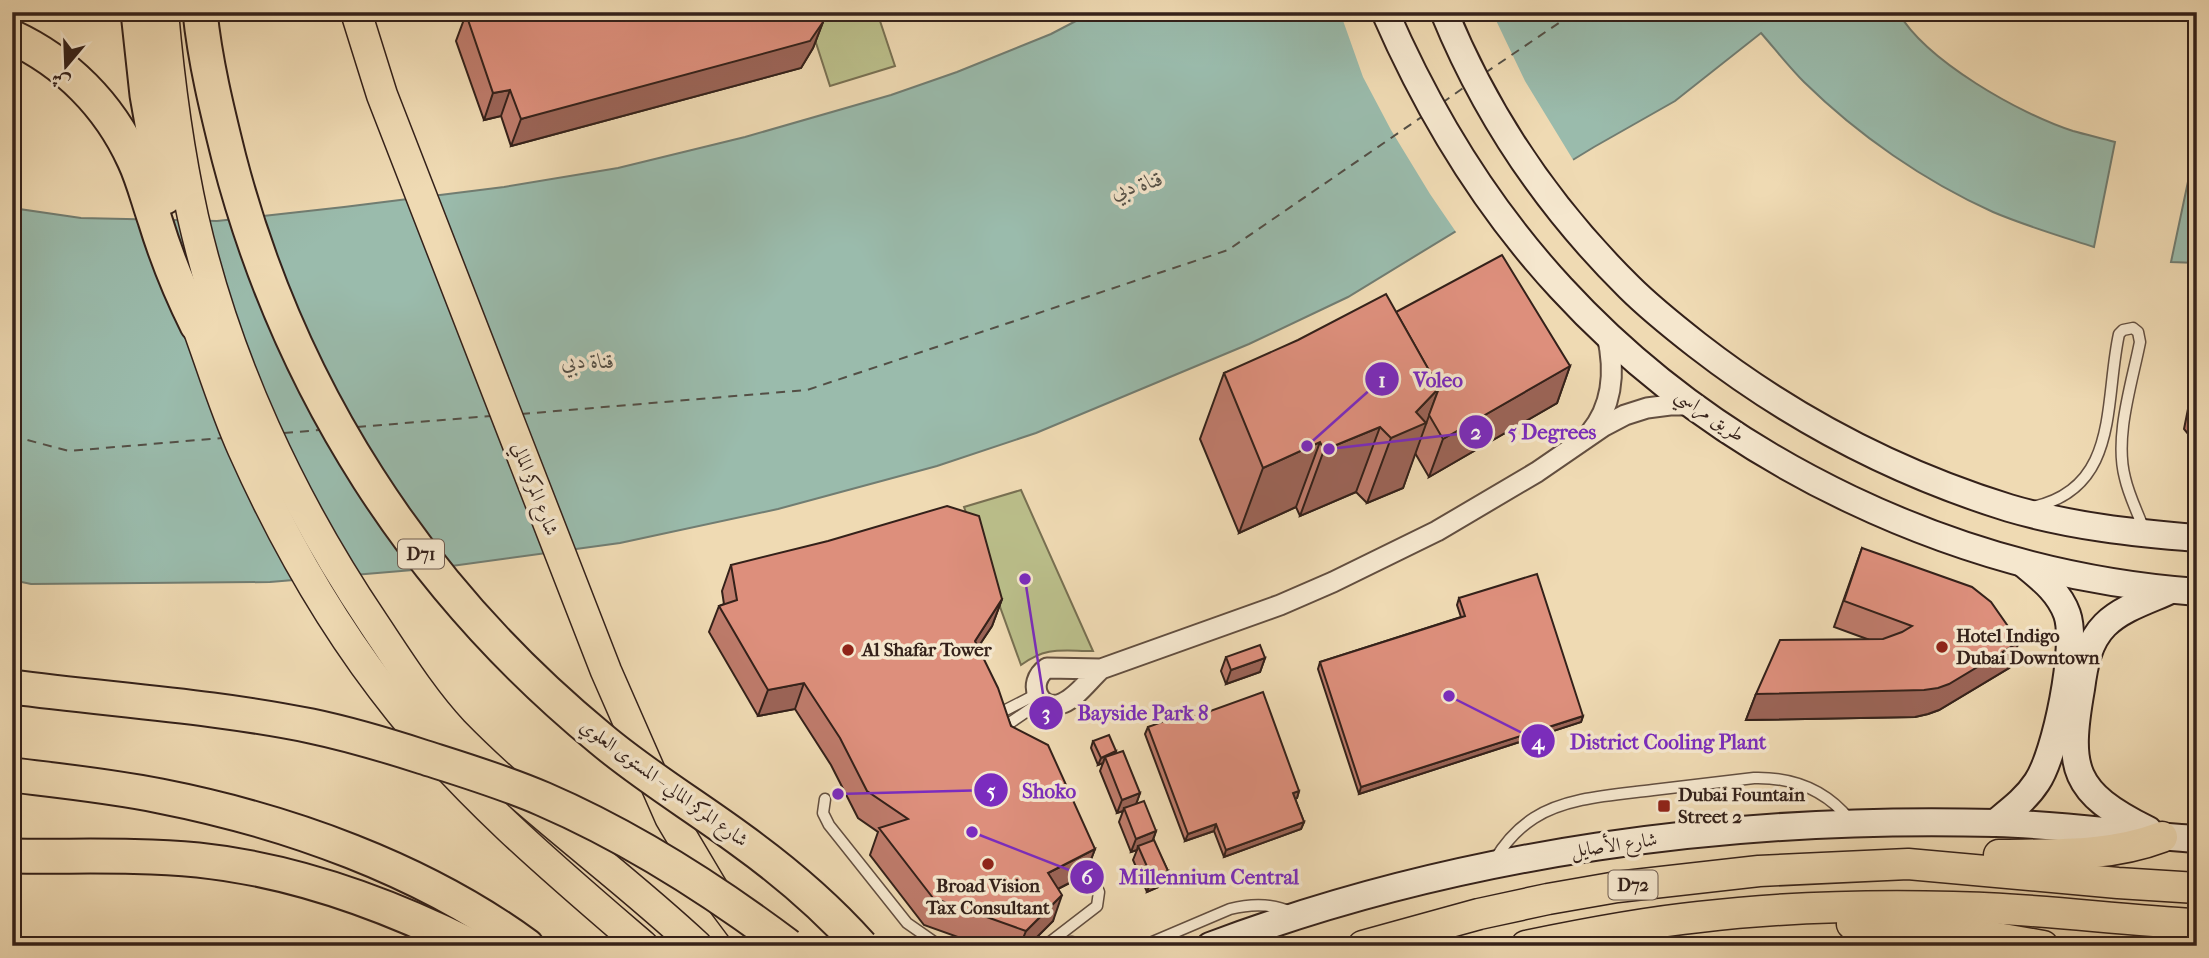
<svg xmlns="http://www.w3.org/2000/svg" width="2209" height="958" viewBox="0 0 2209 958" font-family="'IM FELL French Canon',Amiri,serif">
	<rect width="100%" height="100%" fill="#efdab3"/>
	<filter id="stains"><feTurbulence type="fractalNoise" baseFrequency=".00286" numOctaves="4"/><feColorMatrix values="0 0 0 0 .2 0 0 0 0 .09 0 0 0 0 .02 0 0 0 .5 -.17"/></filter>
	<radialGradient id="worn" r=".72"><stop offset=".6" stop-color="#630" stop-opacity="0"/><stop offset="1" stop-color="#630" stop-opacity=".3"/></radialGradient>
	<g fill="#bbbf8b" stroke="#787052" stroke-width="2">
		<polygon points="806,12 877,12 895,66 830,86"/>
		<path d="M1021 490 1093 651C1062 651 1047 646 1021 665L964 507Z"/>
	</g>
	<g fill="#9abbac" stroke="#717d72" stroke-width="2">
		<path d="M1093 12H1898C1926 61 2020 114 2073 131 2087 135 2101 138 2115 142L2094 247C2060 236 2026 226 1993 212 1924 181 1858 135 1804 82 1789 67 1775 49 1761 33L1675 101 1594 147 1348 297 1249 344 1036 433 937 466 778 509 620 543 437 568 270 582 31 584 12 580V208L81 218 217 221 344 207 504 187 618 168 745 137 891 95 957 72 1051 34Z"/>
		<polygon points="2193,158 2197,158 2197,263 2171,262"/>
	</g>
	<polygon fill="#efdab3" points="1340,12 1492,12 1525,81 1575,163 1458,235 1430,194 1391,130 1363,77"/>
	<g fill="none" stroke-linecap="round" stroke-linejoin="round">
		<g stroke="#534f46" stroke-width="2" stroke-dasharray="9 7" stroke-linecap="butt">
			<polyline points="1485,73 1575,12"/>
			<polyline points="1442,103 1466,86"/>
			<polyline points="521,414 807,390 1228,250 1423,116"/>
			<polyline points="357,427 491,416"/>
			<polyline points="284,433 320,430"/>
			<polyline points="12,436 69,451 222,438"/>
		</g>
		<defs>
			<g id="lane">
				<path d="M2033 507C2120 488 2104 402 2119 334L2123 330 2133 328 2138 332 2140 342C2132 383 2114 437 2125 478 2129 496 2138 513 2144 530"/>
				<polyline points="994,716 1037,694"/>
				<polyline points="1001,729 1042,701"/>
				<polyline points="825,799 823,813 829,825 907,923 940,946"/>
				<path d="M1494 861C1504 844 1517 829 1534 818 1567 797 1614 795 1653 790 1686 786 1720 782 1754 778 1793 777 1825 789 1850 820"/>
				<polyline points="1045,946 1097,906 1099,892 1084,857"/>
				<polyline points="1058,946 1071,942 1093,946"/>
				<path d="M1143 946 1230 909C1250 904 1271 903 1291 912"/>
			</g>
			<g id="street">
				<path d="M1590 433C1614 404 1615 369 1607 335"/>
				<path d="M1101 669C1089 680 1077 697 1063 703 1040 714 1025 683 1047 668L1101 669 1280 605 1333 582 1437 531 1537 472 1604 426 1625 415 1647 408 1670 405H1694"/>
			</g>
			<g id="secondary">
				<path d="M1385 12C1429 113 1486 207 1561 288 1722 463 1960 575 2197 592"/>
				<path d="M1444 12C1486 115 1550 209 1629 287 1650 308 1674 327 1697 345 1791 418 1896 473 2009 508 2070 526 2133 533 2197 538"/>
				<path d="M1995 823C2011 810 2026 799 2037 782 2056 754 2078 645 2067 614 2059 592 2042 579 2025 565"/>
				<path d="M2148 830C2072 792 2067 769 2081 689 2084 666 2088 642 2105 625 2122 608 2149 600 2171 590"/>
				<path d="M1210 946C1459 852 1731 816 1996 823 2063 825 2130 835 2197 839"/>
			</g>
			<g id="primary">
				<path d="M163 12C169 81 178 149 193 217 226 362 291 501 374 624 398 660 423 700 453 732 529 810 618 872 697 946"/>
				<polyline points="356,12 382,95 606,671 670,817 714,891 755,946"/>
				<path d="M197 325C212 366 225 409 243 449 284 541 336 632 400 711 470 799 558 873 643 946"/>
				<path d="M1999 855C2054 854 2109 857 2162 837"/>
				<polyline points="1852,924 1991,937 2043,946"/>
				<polyline points="1363,946 1479,914 1548,899 1617,887 1759,871 1908,864 2118,883 2197,888"/>
				<path d="M1526 946C1584 934 1641 923 1699 917 1783 907 1869 905 1953 907 2035 908 2115 920 2197 924"/>
			</g>
			<g id="highway">
				<polyline points="138,12 147,95 165,197"/>
				<path d="M12 37C66 62 109 105 134 160 143 179 148 200 155 220 166 256 180 291 197 325"/>
				<path d="M12 775C62 781 111 786 160 796 287 821 422 869 527 946"/>
				<path d="M12 856C74 857 137 854 198 860 294 870 385 903 471 946"/>
			</g>
		</defs>
		<use href="#lane" stroke="#634f40" stroke-width="13"/>
		<use href="#street" stroke="#634f40" stroke-width="23"/>
		<use href="#secondary" stroke="#34211a" stroke-width="30"/>
		<use href="#primary" stroke="#34211a" stroke-width="33"/>
		<use href="#highway" stroke="#34211a" stroke-width="37"/>
		<use href="#lane" stroke="#f5e7ce" stroke-width="10"/>
		<use href="#street" stroke="#f5e7ce" stroke-width="19"/>
		<use href="#secondary" stroke="#f5e7ce" stroke-width="26"/>
		<use href="#primary" stroke="#efdab3" stroke-width="30"/>
		<use href="#highway" stroke="#efdab3" stroke-width="33"/>
		<defs>
			<g id="highway-bridge">
				<path d="M200 12C205 61 217 110 229 158 289 389 417 588 601 739 645 776 695 806 741 840 784 871 826 907 861 946"/>
				<path d="M12 687C112 700 213 706 311 726 349 734 386 745 423 757 464 770 504 782 543 799 631 837 712 889 788 946"/>
			</g>
		</defs>
		<use href="#highway-bridge" stroke="#34211a" stroke-width="37" stroke-linecap="butt"/>
		<use href="#highway-bridge" stroke="#efdab3" stroke-width="33"/>
	</g>
	<g fill="#be7b6b" stroke="#34211a" stroke-width="2">
		<polygon points="467,12 820,12 823,22 813,48 801,68 511,146 501,116 484,120 456,41 466,14 467,14"/>
		<polygon points="1396,312 1570,366 1557,403 1429,477 1415,453 1403,488 1367,503 1356,492 1300,516 1296,507 1239,533 1200,439 1224,373"/>
		<polygon points="2197,364 2197,445 2184,429"/>
		<polygon points="1862,548 2009,668 1939,710 1928,714 1915,717 1746,720 1756,694 1867,639 1834,627"/>
		<polygon points="731,565 1002,599 992,626 978,647 1011,726 1095,849 1085,875 1058,889 1053,921 1028,946 983,946 924,925 870,855 878,832 858,818 831,765 795,709 758,716 709,632 719,606 724,604 722,591"/>
		<polygon points="1459,598 1583,716 1581,722 1359,794 1318,669 1320,662 1461,617 1457,605"/>
		<polygon points="1226,657 1265,658 1260,672 1226,684 1221,671"/>
		<polygon points="1180,722 1299,791 1297,798 1295,799 1304,822 1301,829 1224,857 1214,831 1185,841 1145,734 1148,727"/>
		<polygon points="1093,741 1116,751 1115,754 1140,793 1136,804 1156,831 1153,840 1168,871 1163,885 1147,892 1133,860 1137,850 1131,852 1119,822 1123,811 1117,813 1100,771 1103,763 1098,765 1091,748"/>
	</g>
	<g fill="#9b6457" stroke="#34211a" stroke-width="2">
		<polygon points="823,22 813,48 801,68 511,146 521,119"/>
		<polygon points="510,90 501,116 484,120 493,93"/>
		<polygon points="1570,366 1557,403 1429,477 1443,439"/>
		<polygon points="1439,388 1403,488 1367,503 1391,438"/>
		<polygon points="1380,427 1356,492 1300,516 1324,450"/>
		<polygon points="1320,442 1296,507 1239,533 1263,468"/>
		<polygon points="1002,599 992,626 965,667 975,641"/>
		<polygon points="2019,642 2009,668 1939,710 1928,714 1915,717 1746,720 1756,694"/>
		<polygon points="1265,658 1260,672 1226,684 1231,670"/>
		<polygon points="804,683 795,709 758,716 768,690"/>
		<polygon points="1583,716 1581,722 1359,794 1361,787"/>
		<polygon points="1116,751 1114,758 1105,757 1103,763 1098,765 1101,758"/>
		<polygon points="1299,791 1297,798 1291,800 1293,793"/>
		<polygon points="1140,793 1135,807 1124,808 1123,811 1117,813 1122,800"/>
		<polygon points="1304,822 1301,829 1224,857 1226,850"/>
		<polygon points="1216,824 1214,831 1185,841 1188,834"/>
		<polygon points="1156,831 1151,845 1138,846 1137,850 1131,852 1136,839"/>
		<polygon points="1095,849 1085,875 1038,899 1048,873"/>
		<polygon points="1168,871 1163,885 1147,892 1152,878"/>
		<polygon points="1062,895 1053,921 1028,946 1020,946 1026,931"/>
	</g>
	<g fill="#dd8f7c" stroke="#34211a" stroke-width="2">
		<polygon points="475,12 820,12 823,22 810,41 521,119 510,90 493,93 466,14"/>
		<polygon points="1502,255 1570,366 1443,439 1429,415 1439,388 1396,312"/>
		<polygon points="1386,294 1439,388 1416,412 1426,423 1391,438 1380,427 1324,450 1320,442 1263,468 1224,373 1298,340"/>
		<polygon points="947,506 979,516 1002,599 975,641 998,688 1011,726 1048,745 1095,849 1048,873 1062,895 1026,931 933,898 879,828 908,819 867,791 840,738 804,683 768,690 719,606 737,600 731,565 828,541"/>
		<polygon points="1862,548 1972,587 1991,602 2019,642 1949,684 1938,688 1924,690 1756,694 1780,640 1883,639 1902,632 1912,626 1844,601"/>
		<polygon points="1537,574 1583,716 1361,787 1320,662 1465,616 1459,598"/>
		<polygon points="1260,645 1265,658 1231,670 1226,657"/>
		<polygon points="1263,692 1299,791 1293,793 1304,822 1226,850 1216,824 1188,834 1148,727 1178,716 1180,722"/>
		<polygon points="1109,735 1116,751 1101,758 1093,741"/>
		<polygon points="1123,751 1140,793 1122,800 1105,757"/>
		<polygon points="1144,801 1156,831 1136,839 1124,808"/>
		<polygon points="1154,840 1168,871 1152,878 1138,846"/>
	</g>
	<g fill="#8f2418" stroke="#f5e7ce" stroke-width="2.5">
		<circle cx="1942" cy="647" r="7"/>
		<circle cx="848" cy="650" r="7"/>
		<rect x="1657" y="799" width="14" height="14" rx="3.5"/>
		<circle cx="988" cy="864" r="7"/>
	</g>
	<g text-anchor="middle" dominant-baseline="central" stroke-width="7" stroke-linejoin="round" paint-order="stroke">
		<g fill="#f5e7ce" stroke="#6e5c50" stroke-width="2">
			<rect x="398" y="539.5" width="46" height="29" rx="5"/>
			<rect x="1608.5" y="870.5" width="49" height="29" rx="5"/>
		</g>
		<g font-size="18" font-weight="bold" fill="#34211a">
			<text x="421" y="554">D71</text>
			<text x="1633" y="885">D72</text>
		</g>
		<g font-size="19" fill="#34211a" stroke="#f5e7ce">
			<text transform="translate(1710 415) rotate(35)">طريق مراسي</text>
			<text transform="translate(535 489) rotate(69)">شارع المركز المالي</text>
			<text transform="translate(664 783) rotate(36)">شارع المركز المالي - المستوى العلوي</text>
			<text transform="translate(1614 845) rotate(-8)">شارع الأصايل</text>
		</g>
		<g font-size="19" font-weight="bold" fill="#34211a" stroke="#f5e7ce" text-anchor="start">
			<text x="1956" y="636">Hotel Indigo<tspan x="1956" dy="22">Dubai Downtown</tspan></text>
			<text x="862" y="650">Al Shafar Tower</text>
			<text x="1678" y="795">Dubai Fountain<tspan x="1678" dy="22">Street 2</tspan></text>
			<text x="988" y="886" text-anchor="middle">Broad Vision<tspan x="988" dy="22">Tax Consultant</tspan></text>
		</g>
		<g font-size="21" font-style="italic" fill="#534f46" stroke="#f5e7ce">
			<text transform="translate(1137 185) rotate(-16)">قناة دبي</text>
			<text x="588" y="361">قناة دبي</text>
		</g>
	</g>
	<path fill="none" stroke="#7b2cbf" stroke-width="2.5" d="M1307 446L1382 379M1329 449L1476 432M1025 579L1046 713M1449 696L1538 741M838 794L991 790M972 832L1087 877"/>
	<g fill="#7b2cbf" stroke="#f5e7ce" stroke-width="2.5">
		<circle cx="1307" cy="446" r="7"/>
		<circle cx="1329" cy="449" r="7"/>
		<circle cx="1025" cy="579" r="7"/>
		<circle cx="1449" cy="696" r="7"/>
		<circle cx="838" cy="794" r="7"/>
		<circle cx="972" cy="832" r="7"/>
		<circle cx="1382" cy="379" r="18"/>
		<circle cx="1476" cy="432" r="18"/>
		<circle cx="1046" cy="713" r="18"/>
		<circle cx="1538" cy="741" r="18"/>
		<circle cx="991" cy="790" r="18"/>
		<circle cx="1087" cy="877" r="18"/>
	</g>
	<g font-size="21" text-anchor="middle" font-weight="bold" fill="#fff">
		<text x="1382" y="387">1</text>
		<text x="1476" y="439">2</text>
		<text x="1046" y="720">3</text>
		<text x="1538" y="749">4</text>
		<text x="991" y="798">5</text>
		<text x="1087" y="884">6</text>
	</g>
	<g font-size="21" text-anchor="middle" font-weight="bold" fill="#7b2cbf" stroke="#f5e7ce" stroke-width="7" stroke-linejoin="round" paint-order="stroke">
		<text x="1438" y="387">Voleo</text>
		<text x="1552" y="439">5 Degrees</text>
		<text x="1143" y="720">Bayside Park 8</text>
		<text x="1668" y="749">District Cooling Plant</text>
		<text x="1049" y="798">Shoko</text>
		<text x="1209" y="884">Millennium Central</text>
	</g>
	<rect width="2209" height="958" fill="none" stroke="#efdab3" stroke-width="42"/>
	<rect x="14" y="14" width="2181" height="930" fill="none" stroke="#34211a" stroke-width="3.5"/>
	<rect x="21" y="21" width="2167" height="916" fill="none" stroke="#34211a" stroke-width="2"/>
	<g transform="translate(66 66) rotate(199)" stroke="#f5e7ce" stroke-width="5" paint-order="stroke">
	<path d="M0-5L12 26L0 18L-12 26Z" fill="#34211a"/>
	<text y="-10" font-size="19" font-weight="bold" text-anchor="middle" fill="#34211a">ش</text>
	</g>
	<rect width="100%" height="100%" filter="url(#stains)"/>
	<rect width="100%" height="100%" fill="url(#worn)"/>
</svg>
